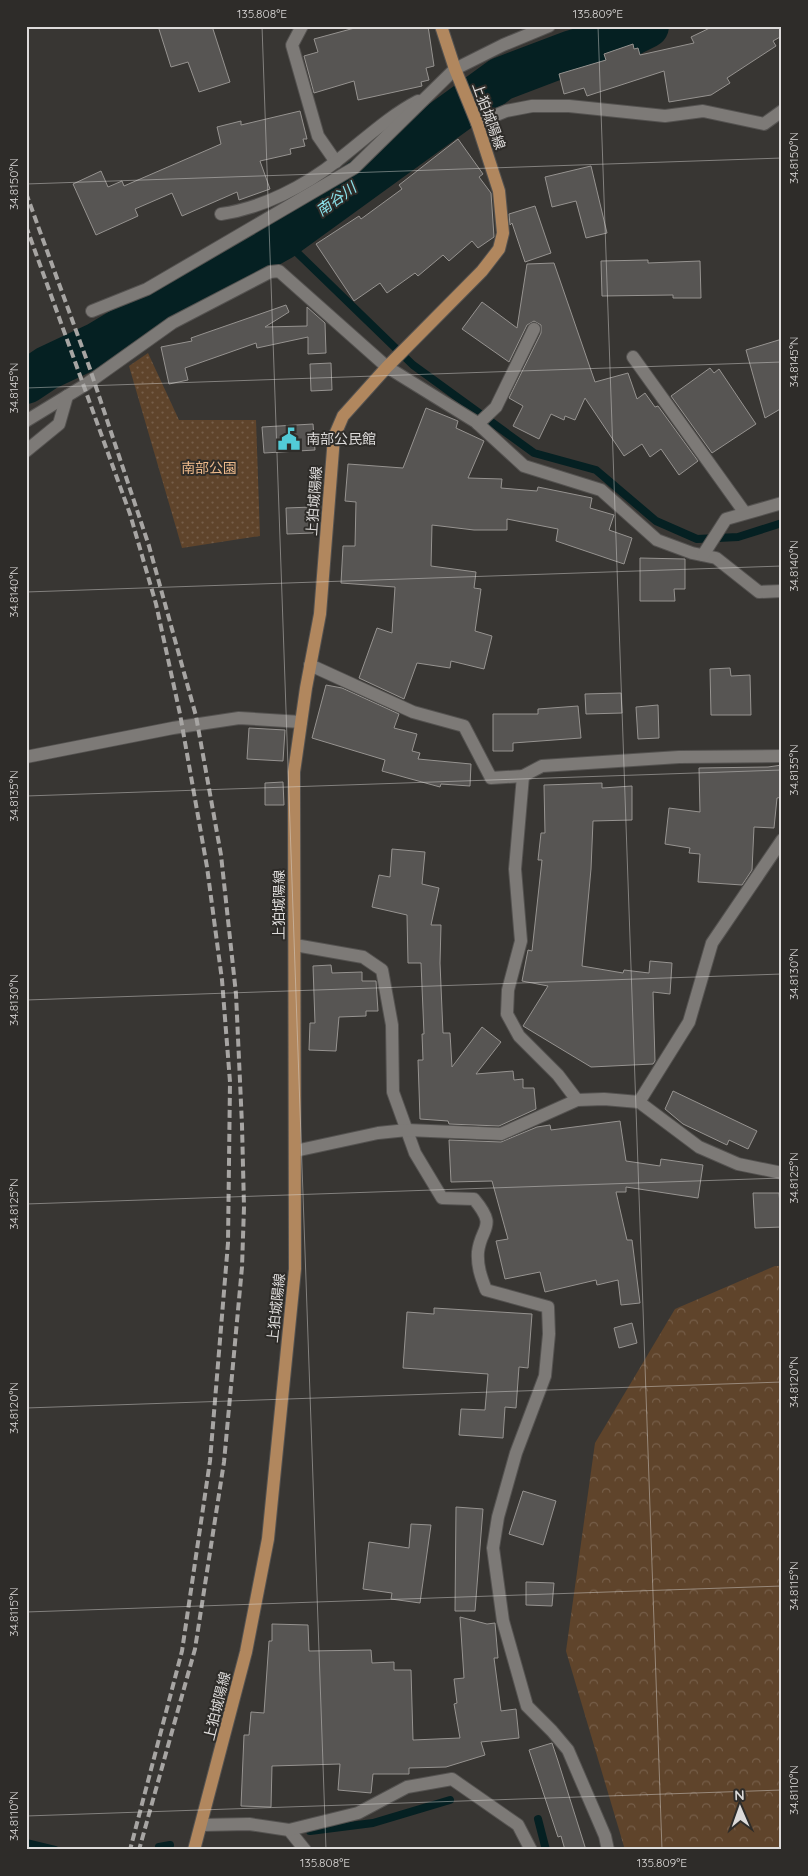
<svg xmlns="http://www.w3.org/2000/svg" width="808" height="1876" viewBox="0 0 808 1876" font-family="Quicksand,'Noto Sans JP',sans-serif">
	<defs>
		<pattern id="forest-crowns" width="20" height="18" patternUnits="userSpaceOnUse" patternTransform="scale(1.25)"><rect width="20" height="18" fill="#5f442b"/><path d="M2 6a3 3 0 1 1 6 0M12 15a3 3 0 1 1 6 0" fill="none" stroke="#765e49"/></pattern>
		<pattern id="park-dots" width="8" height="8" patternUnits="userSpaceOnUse" patternTransform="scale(1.25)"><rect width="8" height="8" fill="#5f442b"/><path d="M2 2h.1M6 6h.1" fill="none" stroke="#765e49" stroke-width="1.8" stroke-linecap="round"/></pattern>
	</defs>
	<rect width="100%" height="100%" fill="#383633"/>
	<polygon fill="url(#forest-crowns)" points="775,1266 782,1266 782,1850 625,1850 566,1651 595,1443 675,1309"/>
	<polygon fill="url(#park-dots)" points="148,353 179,420 256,420 260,536 182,548 129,366"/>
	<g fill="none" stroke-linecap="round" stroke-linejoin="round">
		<g stroke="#052022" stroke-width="8">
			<polyline points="282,238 413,365 534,453 596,470 656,521 697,539 738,537 782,523"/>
			<polyline points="538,1819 546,1850"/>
			<polyline points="310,1831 373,1823 450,1800"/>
			<polyline points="26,1843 55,1850"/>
			<polyline points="159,1847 170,1845"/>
		</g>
		<polyline stroke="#052022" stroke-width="44" points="26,382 47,368 98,344 190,289 282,238 501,79 572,52 627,36 647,26"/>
	</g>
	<g fill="#575553" stroke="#969390">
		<polygon points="158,26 212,26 230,82 199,92 188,62 171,67"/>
		<polygon points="362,26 428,26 434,66 426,68 429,80 421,82 422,86 358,100 354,81 314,93 304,56 318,52 314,39"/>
		<polygon points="714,26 782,26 782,36 773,41 776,46 727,78 730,83 711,95 669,102 664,71 587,96 584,88 564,94 559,74 606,60 604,54 633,44 634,49 638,48 640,55 694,43 691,37"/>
		<polygon points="300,111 307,139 303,139 305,146 290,149 291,154 260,161 270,189 239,200 237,192 182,216 172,193 135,209 138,216 96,235 73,184 101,171 108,187 122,181 124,186 221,144 217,127 241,121 241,125"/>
		<polygon points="458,139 483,174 479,177 491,193 494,237 478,248 472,241 449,261 443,255 418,276 415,273 387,293 380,283 354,301 316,244 359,216 361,219 402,189 399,185"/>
		<polygon points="591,166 607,233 586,238 576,201 552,207 545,177"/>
		<polygon points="535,206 551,253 525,262 512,223 510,225 509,214"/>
		<polygon points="648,260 648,263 700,261 701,298 673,298 673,295 602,296 601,261"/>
		<polygon points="554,263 595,382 628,373 637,399 645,393 655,407 658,406 698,461 679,475 661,449 650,457 642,444 624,456 585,398 575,420 565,416 564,420 551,414 539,439 513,426 523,406 509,398 541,333 541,325 534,321 527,325 509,362 462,329 482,302 517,328 527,264"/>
		<polygon points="286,305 289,312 265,327 307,326 307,307 325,323 326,353 308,354 308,337 257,348 256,343 185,368 188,380 169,384 161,347 192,341 191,338"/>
		<polygon points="782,339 782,408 765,418 746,350"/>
		<polygon points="331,363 332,390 311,391 310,364"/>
		<polygon points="710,368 714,373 719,369 756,424 712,453 671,396"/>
		<polygon points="426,408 458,421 456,428 484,441 468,478 502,479 501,488 537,491 538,487 592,498 590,508 614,515 609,530 632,538 624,564 556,541 558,529 507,519 507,530 474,530 432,525 431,566 476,572 474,588 481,589 475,631 492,636 484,669 451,661 450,668 417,663 404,699 359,678 377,628 392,633 395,587 341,583 343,546 355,546 356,502 345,501 348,464 403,468"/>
		<polygon points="313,424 315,450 264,453 262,427"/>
		<polygon points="312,507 313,533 287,534 286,508"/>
		<polygon points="640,558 685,559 685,589 674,589 675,601 640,601"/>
		<polygon points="730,668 731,676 750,675 751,715 711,715 710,669"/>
		<polygon points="326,685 342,688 399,714 394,728 417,734 412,751 420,753 418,759 471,764 470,786 441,784 440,787 382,771 385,760 312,738"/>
		<polygon points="621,693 622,713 586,714 585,694"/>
		<polygon points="658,705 659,738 638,739 636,707"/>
		<polygon points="578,706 581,738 513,743 513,751 493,751 493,714 538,714 538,709"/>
		<polygon points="249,728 285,730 283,761 247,759"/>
		<polygon points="782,765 782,797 777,798 774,828 754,827 752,870 742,885 698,882 700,854 689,853 690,848 665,844 669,808 700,812 699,768 768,767"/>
		<polygon points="283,782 284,805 265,805 265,783"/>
		<polygon points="602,783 602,788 632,786 632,820 593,821 591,869 582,966 623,973 624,970 649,973 650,961 672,963 670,994 653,992 655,1061 653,1064 591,1067 523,1026 548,986 522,981 528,950 532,951 542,860 538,860 541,833 545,833 544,785"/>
		<polygon points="392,849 425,852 422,884 439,888 431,925 441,925 440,963 443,1033 450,1033 452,1067 482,1027 501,1042 476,1074 513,1071 514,1080 523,1079 523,1088 534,1088 536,1109 499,1126 449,1124 448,1121 420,1119 418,1060 423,1060 422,1034 424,1034 421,963 408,963 407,915 372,907 379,875 390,877"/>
		<polygon points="331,965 332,973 362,972 362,981 376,981 378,1011 366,1011 366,1016 339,1017 336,1051 309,1050 310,1023 315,1023 313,966"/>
		<polygon points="673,1091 757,1131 748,1149 729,1140 727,1145 683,1124 665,1109"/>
		<polygon points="620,1121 626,1161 660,1166 661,1159 703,1165 698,1198 626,1187 626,1192 616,1192 627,1240 632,1240 640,1303 621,1305 618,1280 597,1285 596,1280 545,1292 540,1272 505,1279 496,1241 508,1239 492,1181 451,1182 449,1140 501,1142 537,1127 550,1125 551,1130"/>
		<polygon points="753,1193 779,1193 782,1227 755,1228"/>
		<polygon points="434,1308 532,1314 528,1368 519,1367 516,1408 505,1407 503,1438 459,1435 461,1409 485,1410 488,1374 403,1368 407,1312 434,1314"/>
		<polygon points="632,1323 637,1343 619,1348 614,1328"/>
		<polygon points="523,1491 556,1501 543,1545 509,1534"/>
		<polygon points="456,1507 483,1509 475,1611 455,1611"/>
		<polygon points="411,1524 431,1525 420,1603 391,1599 392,1593 363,1589 369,1542 409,1548"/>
		<polygon points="526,1582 554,1583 552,1606 526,1605"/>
		<polygon points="460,1617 487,1624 495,1623 498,1658 494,1658 501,1711 516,1709 519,1738 481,1742 485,1755 446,1767 409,1768 409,1774 373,1774 371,1793 338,1790 340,1764 272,1766 271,1807 241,1806 244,1735 249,1735 251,1712 264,1713 269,1641 272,1641 272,1624 308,1625 309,1651 371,1650 372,1663 394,1662 394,1670 411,1670 413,1740 460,1738 454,1704 457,1703 454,1679 464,1678"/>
		<polygon points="552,1743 558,1761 586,1850 565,1850 561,1836 558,1837 529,1750"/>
	</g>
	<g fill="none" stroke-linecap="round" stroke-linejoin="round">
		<defs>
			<g id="street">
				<polyline points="302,26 292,45 318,136 336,162"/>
				<polyline points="477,123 506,111 532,106 569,106 665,116 703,111 764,124 782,111"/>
				<path d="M221 214C263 208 305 186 338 160 364 140 389 116 418 101"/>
				<polyline points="92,311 147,289 354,168 455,69 503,45 549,26"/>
				<polyline points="633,357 745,513"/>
				<polyline points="26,421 85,385 172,323 270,272 279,271 387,367 476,422 524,466 601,490 657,540 692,553 716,558 759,592 782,591"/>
				<polyline points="478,424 496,407 534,329"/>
				<polyline points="26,451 59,424 67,396"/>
				<polyline points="703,555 726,519 782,503"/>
				<polyline points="310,665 413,712 464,726 491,778 523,776 542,766 679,757 782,756"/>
				<polyline points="26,757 173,728 239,718 301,722"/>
				<polyline points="523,776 515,869 521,941 508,990 507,1014 519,1036 558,1075 577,1100"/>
				<path d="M295 945 363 957 382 970 392 1025 393 1092 415 1153 442 1198 474 1199C498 1228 481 1226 478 1252 477 1266 481 1277 486 1290L548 1307 549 1334 545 1376 516 1453 498 1517 493 1548 503 1621 527 1706 552 1731 568 1750 605 1836 608 1850"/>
				<polyline points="639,1102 689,1022 712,943 782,840"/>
				<polyline points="295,1151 378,1133 407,1130 501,1134 577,1100 604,1099 639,1102 699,1147 738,1164 782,1173"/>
				<polyline points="202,1825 249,1824 289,1830 305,1850"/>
				<polyline points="289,1830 358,1813 407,1787 452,1779 518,1825 531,1850"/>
			</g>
			<polyline id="primary" points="194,1850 246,1652 268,1539 295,1269 294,772 306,688 320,614 334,437 343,416 387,367 482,271 499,249 503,233 499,191 477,123 455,69 441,26"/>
		</defs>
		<use href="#street" stroke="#545250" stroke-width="14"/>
		<use href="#primary" stroke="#545250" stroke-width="14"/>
		<use href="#street" stroke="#7d7a77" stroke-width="12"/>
		<use href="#primary" stroke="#b1875e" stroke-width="12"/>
		<g stroke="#a7a5a3" stroke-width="4" stroke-dasharray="8 4" stroke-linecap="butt">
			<polyline points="26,193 90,369 149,546 196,716 221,855 236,994 242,1125 244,1207 242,1267 224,1462 195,1649 139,1850"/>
			<polyline points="26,226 130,514 156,604 180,714 207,867 222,980 230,1082 228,1243 210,1461 182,1651 130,1850"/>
		</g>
	</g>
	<path fill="none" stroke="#dddbda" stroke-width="1" stroke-opacity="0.45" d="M262 26 326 1850M598 26 662 1850M26 184 782 158M26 388 782 362M26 592 782 566M26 796 782 770M26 1000 782 974M26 1204 782 1178M26 1408 782 1382M26 1612 782 1586M26 1816 782 1790"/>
	<defs>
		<symbol id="civic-bare" viewBox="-9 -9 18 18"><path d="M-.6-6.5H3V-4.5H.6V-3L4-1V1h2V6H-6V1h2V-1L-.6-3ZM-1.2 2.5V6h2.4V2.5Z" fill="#52cbd7" stroke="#2e2c29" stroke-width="2.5" paint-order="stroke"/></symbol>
	</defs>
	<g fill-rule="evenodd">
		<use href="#civic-bare" x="273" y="423" width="32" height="32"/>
	</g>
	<g text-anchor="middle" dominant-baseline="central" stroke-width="4" stroke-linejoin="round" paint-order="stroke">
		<g font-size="14" fill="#dddbda" stroke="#2e2c29">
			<text transform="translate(489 116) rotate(70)">上狛城陽線</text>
			<text transform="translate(314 501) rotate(-86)">上狛城陽線</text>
			<text transform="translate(279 905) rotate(-90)">上狛城陽線</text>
			<text transform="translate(276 1308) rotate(-84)">上狛城陽線</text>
			<text transform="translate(217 1706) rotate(-76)">上狛城陽線</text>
		</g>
		<g font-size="14" fill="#dddbda" stroke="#2e2c29" text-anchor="start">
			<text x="306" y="439">南部公民館</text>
		</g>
		<g font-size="14" fill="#edba8b" stroke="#2e2c29">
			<text x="209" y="468">南部公園</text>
		</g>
		<g font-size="15" font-style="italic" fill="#8be2eb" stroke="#2e2c29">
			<text transform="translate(336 199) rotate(-36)">南谷川</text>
		</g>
	</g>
	<rect width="808" height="1876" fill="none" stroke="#2e2c29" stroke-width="55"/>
	<g transform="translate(740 1808) rotate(358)" stroke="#2e2c29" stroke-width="4" paint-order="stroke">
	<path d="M0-4L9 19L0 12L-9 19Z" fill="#dddbda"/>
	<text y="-8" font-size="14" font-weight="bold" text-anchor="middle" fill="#dddbda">N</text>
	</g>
	<rect x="28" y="28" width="752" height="1820" fill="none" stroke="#dddbda" stroke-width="2"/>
	<g font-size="12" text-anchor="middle" fill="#dddbda">
		<text x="262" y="18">135.808°E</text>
		<text x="598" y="18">135.809°E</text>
		<text transform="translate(794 158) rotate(-90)" y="4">34.8150°N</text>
		<text transform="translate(14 184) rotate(-90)" y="4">34.8150°N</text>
		<text transform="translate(794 362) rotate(-90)" y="4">34.8145°N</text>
		<text transform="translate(14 388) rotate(-90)" y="4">34.8145°N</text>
		<text transform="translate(794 566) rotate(-90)" y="4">34.8140°N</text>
		<text transform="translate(14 592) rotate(-90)" y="4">34.8140°N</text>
		<text transform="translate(794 770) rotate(-90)" y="4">34.8135°N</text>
		<text transform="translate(14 796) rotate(-90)" y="4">34.8135°N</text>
		<text transform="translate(794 974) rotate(-90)" y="4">34.8130°N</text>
		<text transform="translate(14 1000) rotate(-90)" y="4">34.8130°N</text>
		<text transform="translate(794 1178) rotate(-90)" y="4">34.8125°N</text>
		<text transform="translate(14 1204) rotate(-90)" y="4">34.8125°N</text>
		<text transform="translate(794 1382) rotate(-90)" y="4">34.8120°N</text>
		<text transform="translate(14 1408) rotate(-90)" y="4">34.8120°N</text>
		<text transform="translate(794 1586) rotate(-90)" y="4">34.8115°N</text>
		<text transform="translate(14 1612) rotate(-90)" y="4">34.8115°N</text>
		<text transform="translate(794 1790) rotate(-90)" y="4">34.8110°N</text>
		<text transform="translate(14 1816) rotate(-90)" y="4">34.8110°N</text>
		<text x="325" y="1867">135.808°E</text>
		<text x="662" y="1867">135.809°E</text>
	</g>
</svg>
